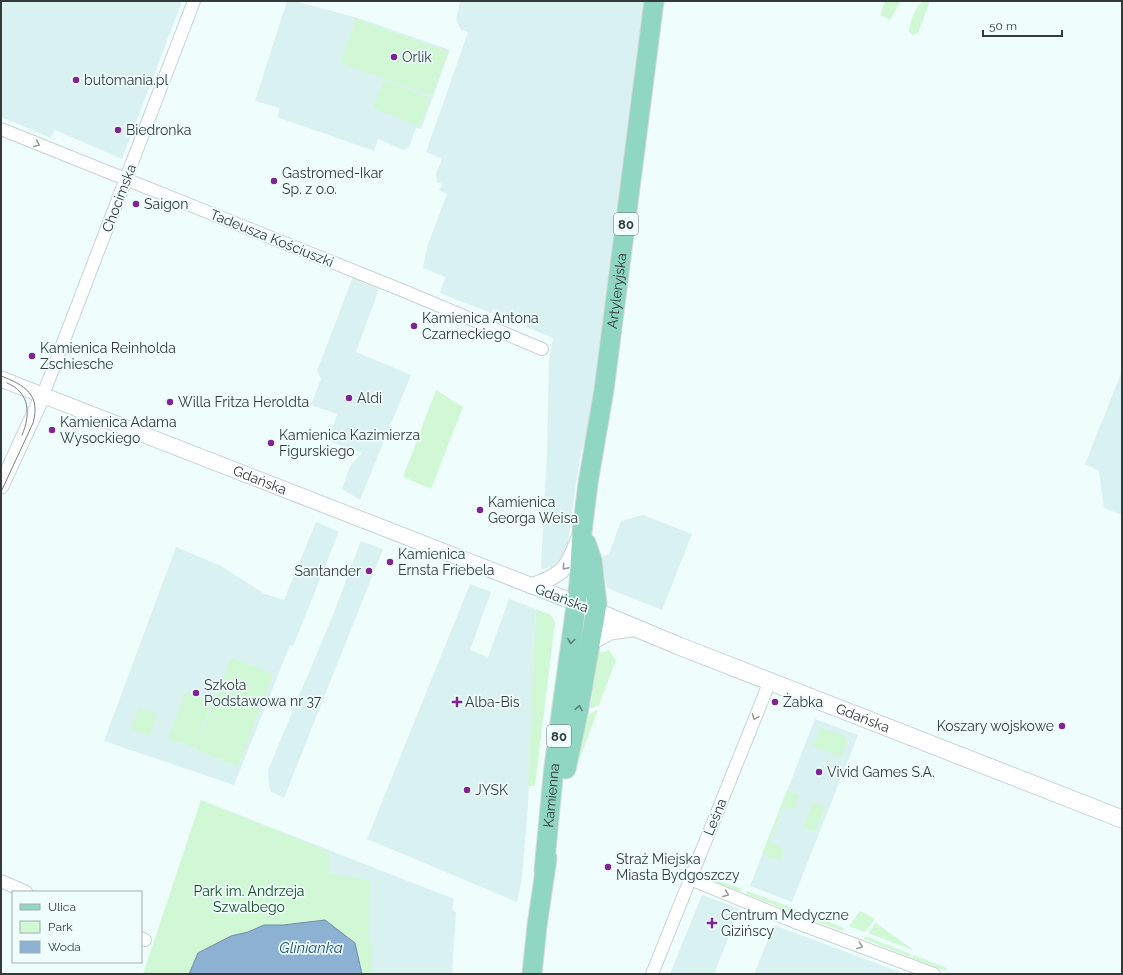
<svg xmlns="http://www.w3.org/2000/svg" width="1123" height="975" viewBox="0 0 1123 975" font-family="Raleway,sans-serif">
	<rect width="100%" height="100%" fill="#effdfd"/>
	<g fill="#daf1f1">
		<polygon points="1,1 182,1 122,159 55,130 51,138 1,117"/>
		<polygon points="287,1 294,1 358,18 450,50 421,129 416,128 409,147 404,150 378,139 374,151 277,117 280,108 255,101"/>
		<polygon points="460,1 647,1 590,424 581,453 576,483 567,551 553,567 541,569 547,450 549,360 553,338 526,327 527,322 493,309 491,313 440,293 445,277 423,268 427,247 447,194 439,190 442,184 437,182 436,174 442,159 426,152 467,35 468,32 461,30 456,20"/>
		<polygon points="353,277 379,289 356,352 411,375 360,500 342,489 350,466 362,453 328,441 337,414 311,405 321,379 317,371"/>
		<polygon points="1122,371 1122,515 1104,508 1099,471 1085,464"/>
		<polygon points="643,515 692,534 662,610 607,588 601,558 609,554 621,521"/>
		<polygon points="316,522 339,532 293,646 290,645 234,785 104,741 176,547 221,566 265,594 284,600"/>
		<polygon points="361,541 383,549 284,798 270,791 268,770 333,615"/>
		<polygon points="470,584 491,592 470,650 488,657 509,599 536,609 528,805 522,877 517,902 367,839"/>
		<polygon points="815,719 858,735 792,902 750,886"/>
		<polygon points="201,800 454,899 452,910 456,912 452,974 145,974"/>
		<polygon points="702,895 740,909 714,974 670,974"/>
		<polygon points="774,925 905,974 754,974"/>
	</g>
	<g fill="#d1f8d5">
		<polygon points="885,1 901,1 890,20 880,15"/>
		<path d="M923 1 928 2 929 4 918 33 913 35 909 32C909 23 915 7 923 1Z"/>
		<polygon points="356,19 448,52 432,96 340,63"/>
		<polygon points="384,80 430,98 420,126 373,108"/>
		<polygon points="436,390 463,407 431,489 403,477"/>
		<polygon points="536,609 551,615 555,623 535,786 528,786"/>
		<polygon points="562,647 552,727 549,724 559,652"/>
		<polygon points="608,649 616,660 599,705 590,709 598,651 606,652"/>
		<polygon points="231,658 273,674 238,766 195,749"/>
		<polygon points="186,691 212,701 194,748 168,738"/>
		<polygon points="138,708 157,714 150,736 131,729"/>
		<polygon points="598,710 578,763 575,762 589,714"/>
		<polygon points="821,727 848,738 841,757 813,746"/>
		<polygon points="787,790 799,795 793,810 783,806 769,842 784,849 780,861 762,854"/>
		<polygon points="201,800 329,852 329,873 371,881 369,908 372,974 143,974"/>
		<polygon points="813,802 825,807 815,832 803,828"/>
		<polygon points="704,875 742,889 741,892 704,878"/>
		<polygon points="747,891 798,910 794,913 746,894"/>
		<polygon points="860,911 875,919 865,932 849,926"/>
		<polygon points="807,913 844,928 842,931 806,917"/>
		<polygon points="876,923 912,949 912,950 868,933"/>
		<polygon points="865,936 911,954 910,957 864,939"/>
		<polygon points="914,955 947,968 945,971 912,958"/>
	</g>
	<polygon fill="#8cb1d3" stroke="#728da5" points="325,920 355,943 362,974 189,974 198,953 231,936 248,932 264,925 283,925"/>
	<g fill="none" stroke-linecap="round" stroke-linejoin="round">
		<defs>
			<g id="minor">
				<polyline points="1,129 404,291 542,349"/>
				<polyline points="43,395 194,1"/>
				<polyline points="690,879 800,924 934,974"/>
				<polyline points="1,881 26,892"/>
				<polyline points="141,938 145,940"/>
				<polyline points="652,974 770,681"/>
			</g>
			<g id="tertiary">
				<path id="s1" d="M1 379 576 603"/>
				<polyline points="1,486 43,395"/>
				<path d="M531 586C562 575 567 570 578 540"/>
			</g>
			<g id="secondary">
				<path id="s2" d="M576 603 679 646 1122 819"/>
				<polyline points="590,642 610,631 632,628"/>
			</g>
			<g id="primary">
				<polyline points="566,769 578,713 597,604 592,560 586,543"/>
				<path id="s3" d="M544 870 554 767 579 584 582 532 588 483 604 390 654 1"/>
				<polyline points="532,974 537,926 547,858"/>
			</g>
		</defs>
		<use href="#minor" stroke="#c7d4d4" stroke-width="14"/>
		<use href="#tertiary" stroke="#c7d4d4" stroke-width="17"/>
		<use href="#secondary" stroke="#c7d4d4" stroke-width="19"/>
		<use href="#primary" stroke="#d6d8d8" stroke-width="21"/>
		<use href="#minor" stroke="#fff" stroke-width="12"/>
		<use href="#tertiary" stroke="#fff" stroke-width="15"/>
		<use href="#secondary" stroke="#fff" stroke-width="17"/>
		<use href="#primary" stroke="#8fd6c3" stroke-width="19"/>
		<g stroke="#7a8383" stroke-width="1">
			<path d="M1 376C25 385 41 395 33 423L1 492"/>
			<path d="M7 383C30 392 31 415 22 435"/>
		</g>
	</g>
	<defs><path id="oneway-chevron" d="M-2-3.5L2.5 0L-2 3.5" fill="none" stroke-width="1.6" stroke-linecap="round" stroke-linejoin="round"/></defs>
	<g stroke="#9a9c9c">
		<use href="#oneway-chevron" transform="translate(37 144) rotate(22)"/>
		<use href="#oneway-chevron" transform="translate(565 567) rotate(130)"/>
		<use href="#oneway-chevron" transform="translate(755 717) rotate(112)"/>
		<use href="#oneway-chevron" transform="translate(726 894) rotate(22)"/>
		<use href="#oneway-chevron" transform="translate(860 946) rotate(21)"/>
	</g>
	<g stroke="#5d8078">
		<use href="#oneway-chevron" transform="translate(571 641) rotate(97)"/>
		<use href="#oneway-chevron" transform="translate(579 708) rotate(-80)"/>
	</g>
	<g fill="#7e2593" stroke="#effdfd" stroke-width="1.5">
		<circle cx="394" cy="57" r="4"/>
		<circle cx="76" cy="80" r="4"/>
		<circle cx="118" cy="130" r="4"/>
		<circle cx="274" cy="181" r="4"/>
		<circle cx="136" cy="204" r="4"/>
		<circle cx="414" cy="326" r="4"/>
		<circle cx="32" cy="356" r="4"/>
		<circle cx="349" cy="398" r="4"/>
		<circle cx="170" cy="402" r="4"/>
		<circle cx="52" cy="430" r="4"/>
		<circle cx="271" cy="443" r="4"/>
		<circle cx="480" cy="510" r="4"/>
		<circle cx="390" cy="562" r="4"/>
		<circle cx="369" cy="571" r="4"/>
		<circle cx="196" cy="693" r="4"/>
		<path d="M455 696h4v4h4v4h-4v4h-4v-4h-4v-4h4z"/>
		<circle cx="775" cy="702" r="4"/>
		<circle cx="1062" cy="726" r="4"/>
		<circle cx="819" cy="772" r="4"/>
		<circle cx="467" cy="790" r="4"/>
		<circle cx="608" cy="867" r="4"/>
		<path d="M710 917h4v4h4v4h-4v4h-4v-4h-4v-4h4z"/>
	</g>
	<g text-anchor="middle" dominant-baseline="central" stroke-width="3.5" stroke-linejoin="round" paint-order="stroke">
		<g fill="#effdfd" stroke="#6c7474" stroke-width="1">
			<rect x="614" y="213" width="24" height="22" rx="3"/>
			<rect x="547" y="725" width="24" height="22" rx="3"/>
		</g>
		<g font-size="13" font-weight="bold" fill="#343a3a">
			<text x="626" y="224">80</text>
			<text x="559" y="736">80</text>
		</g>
		<g font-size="14" fill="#343a3a" stroke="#effdfd" text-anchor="start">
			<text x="402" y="57">Orlik</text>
			<text x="84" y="80">butomania.pl</text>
			<text x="126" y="130">Biedronka</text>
			<text x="282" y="173">Gastromed-Ikar<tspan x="282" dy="16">Sp. z o.o.</tspan></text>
			<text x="144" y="204">Saigon</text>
			<text x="422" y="318">Kamienica Antona<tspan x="422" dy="16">Czarneckiego</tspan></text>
			<text x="40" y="348">Kamienica Reinholda<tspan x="40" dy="16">Zschiesche</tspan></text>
			<text x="357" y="398">Aldi</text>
			<text x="178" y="402">Willa Fritza Heroldta</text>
			<text x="60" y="422">Kamienica Adama<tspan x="60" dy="16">Wysockiego</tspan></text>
			<text x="279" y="435">Kamienica Kazimierza<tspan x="279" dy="16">Figurskiego</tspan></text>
			<text x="488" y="502">Kamienica<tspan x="488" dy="16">Georga Weisa</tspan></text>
			<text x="398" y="554">Kamienica<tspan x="398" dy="16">Ernsta Friebela</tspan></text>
			<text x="361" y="571" text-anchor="end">Santander</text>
			<text x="204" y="685">Szkoła<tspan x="204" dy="16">Podstawowa nr 37</tspan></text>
			<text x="465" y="702">Alba-Bis</text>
			<text x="783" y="702">Żabka</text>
			<text x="1054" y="726" text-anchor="end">Koszary wojskowe</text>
			<text x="827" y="772">Vivid Games S.A.</text>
			<text x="475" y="790">JYSK</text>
			<text x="616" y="859">Straż Miejska<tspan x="616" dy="16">Miasta Bydgoszczy</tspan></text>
			<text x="721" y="915">Centrum Medyczne<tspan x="721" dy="16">Gizińscy</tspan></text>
		</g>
		<g font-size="14" fill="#343a3a" stroke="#effdfd">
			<text transform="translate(119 198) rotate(-69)">Chocimska</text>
			<text transform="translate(272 238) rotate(22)">Tadeusza Kościuszki</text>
			<text stroke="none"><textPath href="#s3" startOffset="584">Artyleryjska</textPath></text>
			<text stroke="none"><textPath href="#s1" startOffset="278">Gdańska</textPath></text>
			<text transform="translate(562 598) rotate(21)">Gdańska</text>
			<text stroke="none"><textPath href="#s2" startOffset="309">Gdańska</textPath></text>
			<text stroke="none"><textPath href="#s3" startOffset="75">Kamienna</textPath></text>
			<text transform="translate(715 817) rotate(-68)">Leśna</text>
		</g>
		<g font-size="14" fill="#104a1e" stroke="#effdfd">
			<text x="249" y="891">Park im. Andrzeja<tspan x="249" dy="16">Szwalbego</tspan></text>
		</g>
		<g font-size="15" font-style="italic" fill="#154f7b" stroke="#effdfd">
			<text x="311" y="948">Glinianka</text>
		</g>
	</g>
	<rect width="1123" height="975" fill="none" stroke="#343a3a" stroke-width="4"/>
	<rect x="12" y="891" width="130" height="72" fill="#effdfd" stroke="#a4afaf"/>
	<rect x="20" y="904" width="20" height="6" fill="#8fd6c3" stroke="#a4afaf"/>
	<text x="48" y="911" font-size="12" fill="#343a3a">Ulica</text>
	<rect x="20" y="921" width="20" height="12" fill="#d1f8d5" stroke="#a4afaf"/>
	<text x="48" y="931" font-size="12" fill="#343a3a">Park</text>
	<rect x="20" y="941" width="20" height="12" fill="#8cb1d3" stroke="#a4afaf"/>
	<text x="48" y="951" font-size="12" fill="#343a3a">Woda</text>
	<path d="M983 30v6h79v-6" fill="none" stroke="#343a3a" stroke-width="2"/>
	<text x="989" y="30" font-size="12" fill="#343a3a" stroke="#effdfd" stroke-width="3" paint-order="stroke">50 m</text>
</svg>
